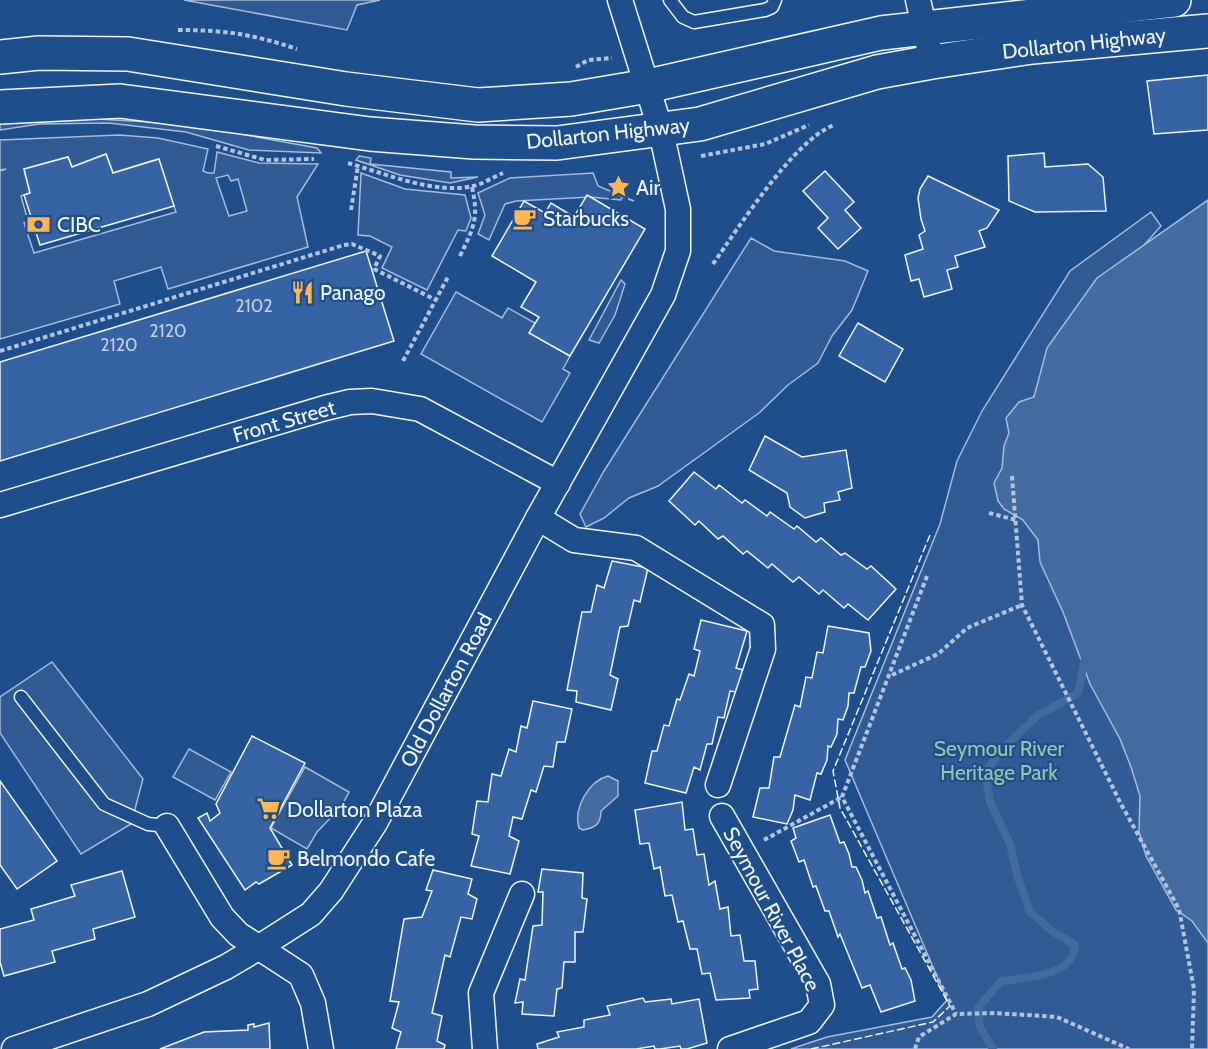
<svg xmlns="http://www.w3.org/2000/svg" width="1208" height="1049" viewBox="0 0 1208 1049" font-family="Cabin,sans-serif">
	<rect width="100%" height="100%" fill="#1f4e8c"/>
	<g fill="#305b95" stroke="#a8bbd7" stroke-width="1.5" fill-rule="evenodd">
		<polygon points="184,0 380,0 357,5 347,30"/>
		<polygon points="78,118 186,124 317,148 321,153 249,150 186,132 109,123 39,124 0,130 0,123"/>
		<path d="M119 135 158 138 208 149 203 171 208 173H214L217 152 259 163 318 164 297 197 308 247 168 289 161 267 114 281 120 304 0 339V171L6 169 0 170V140ZM106 154 113 173 158 159 176 212 34 253 24 223 28 221 21 196 30 193 24 169 68 157 72 167ZM228 175 231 181 238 179 247 211 229 216 216 178Z"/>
		<polygon points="359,156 371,158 370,164 451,172 451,178 478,177 450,183 400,175 356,160"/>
		<polygon points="361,173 405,189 465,195 471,218 466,231 458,230 427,290 382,268 392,247 370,236 358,235"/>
		<polygon points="593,173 598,186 634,201 622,197 621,200 590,197 516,201 505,204 489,240 478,234 485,215 478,193 510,178"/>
		<polygon points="1151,212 1161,226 1084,313 1025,411 1208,884 1208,1049 791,1049 827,1037 932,1017 947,1000 845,760 940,524 957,461 982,411 1070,271"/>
		<polygon points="751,238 774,251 845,261 868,271 852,310 832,336 818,363 788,385 759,413 658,486 629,498 604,518 586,527 580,514 604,471"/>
		<polygon points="621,280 625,284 615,315 599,343 589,340"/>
		<polygon points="456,292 502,318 508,308 535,323 530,333 570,356 563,369 570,373 542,422 421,354"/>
		<polygon points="52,662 143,779 131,824 81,854 0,733 0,697"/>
		<polygon points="189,749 231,772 215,800 173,777"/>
		<polygon points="305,767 349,792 341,807 317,832 307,849 271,828"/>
	</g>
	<g fill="#446ba0" stroke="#a8bbd7" stroke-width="1.5">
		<polygon points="1208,200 1208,943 1192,921 1176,910 1146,856 1139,832 1140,796 1131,767 1120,739 1090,684 1063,612 1040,562 1038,540 1023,520 1004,509 998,501 994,483 1002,468 1004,446 1009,433 1006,418 1019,402 1034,397 1047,348 1097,278"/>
		<path d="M608 776 618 781V796L601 811C601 824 595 828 583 830L579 828C573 808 589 781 608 776Z"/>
	</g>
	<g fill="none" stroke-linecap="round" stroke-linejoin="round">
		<path stroke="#446ba0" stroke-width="8" d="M993 1049 980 1027 978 1008 1001 981C1024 978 1074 977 1075 945L1052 931 1030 912 1017 875 1010 844 990 802 985 773 1000 752 1037 716 1078 693 1085 658"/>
	</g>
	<g fill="#3563a3" stroke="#f2f6ff" stroke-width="1.5">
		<polygon points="1208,75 1208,130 1154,134 1147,81"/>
		<polygon points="1044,153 1045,167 1088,164 1103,177 1106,211 1035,212 1009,201 1008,156"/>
		<polygon points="106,154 113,173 159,159 174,206 40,245 24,195 30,193 24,169 68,157 72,167"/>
		<polygon points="825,171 854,202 845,210 861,228 838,249 818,228 828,218 803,191"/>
		<polygon points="928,176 999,210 987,228 979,231 985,247 955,256 958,267 947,270 952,289 924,297 919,279 911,281 905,255 923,249 919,235 925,231 921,219 918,198 920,189"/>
		<polygon points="587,195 645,229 570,356 529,333 539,317 521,307 536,282 492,256 524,201 545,213 551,203 574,217"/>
		<polygon points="366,251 394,341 0,461 0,362"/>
		<polygon points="858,323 903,349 885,382 839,356"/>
		<polygon points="765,436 802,457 846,450 852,488 838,492 840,500 824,503 825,512 805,518 790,507 787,493 749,470"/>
		<polygon points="694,472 716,489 719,485 742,503 745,500 767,516 770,512 794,529 797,526 816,542 821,538 841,555 845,553 867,569 871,566 896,589 868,620 848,604 844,608 823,590 819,594 799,577 793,582 772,564 768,568 747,551 743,554 723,536 718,539 699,521 695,525 669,501"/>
		<polygon points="612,561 648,568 640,602 634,600 628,626 620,627 610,675 618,679 611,710 576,702 577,691 567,690 582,612 591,612 597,585 604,588"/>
		<polygon points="701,620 747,631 736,668 743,670 737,692 730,691 724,718 718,717 712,744 707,744 700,770 694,767 686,793 645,783 652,751 657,751 664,725 669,726 677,699 680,700 689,674 694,676 700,651 694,649"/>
		<polygon points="828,626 869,633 871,651 865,667 861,667 854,693 849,693 848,706 843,720 838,719 837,734 831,747 828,746 827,760 821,774 817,773 810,800 795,795 793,810 787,824 753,817 760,788 769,788 774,757 780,757 795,705 800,707 806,677 812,678 817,652 823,653"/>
		<polygon points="533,701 572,709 565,742 557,742 553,767 544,766 536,792 531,790 522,819 513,817 509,836 519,841 510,874 471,866 479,836 472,834 477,801 488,802 492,774 501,776 509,749 516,752 521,726 527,728"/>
		<polygon points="252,736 305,763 270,828 292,865 259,884 256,882 245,890 198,818 207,813 210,821 220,813 216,804"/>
		<polygon points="0,781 57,861 17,889 0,865"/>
		<polygon points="682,802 685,830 693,829 697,855 704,854 709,885 715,881 720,909 728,907 731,936 740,935 744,961 755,961 758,989 749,990 750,998 716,1000 710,973 702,974 697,949 690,949 683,921 678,922 672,895 665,896 660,867 654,869 649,843 640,844 635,810"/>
		<polygon points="830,815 840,843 844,842 849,854 852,867 856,867 862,880 865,893 868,891 877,918 881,917 890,945 893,943 902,969 905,968 911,980 915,1001 881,1012 870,985 862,988 840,934 838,937 829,911 825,911 816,886 813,887 804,860 799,862 791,841 796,838 793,828"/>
		<polygon points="542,869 583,873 582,898 587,899 583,932 575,932 575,962 564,962 562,988 557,989 554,1016 522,1014 523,1002 515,1003 520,979 525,980 533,926 542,925 543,892 538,892"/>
		<polygon points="433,870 472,879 468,894 477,899 472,919 461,917 450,957 445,955 432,1013 442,1016 437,1041 445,1045 444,1049 396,1049 401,1032 392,1028 399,1002 390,1001 404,919 422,917 432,891 426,890"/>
		<polygon points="122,871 135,917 93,929 95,939 52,951 55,962 4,976 0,962 0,929 34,920 31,909 75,896 71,885"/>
		<polygon points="643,998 645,1002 671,999 672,1004 699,999 707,1043 687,1049 681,1049 680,1046 660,1049 655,1049 654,1046 636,1049 538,1049 537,1044 559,1037 557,1032 584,1027 584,1020 610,1015 607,1006"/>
		<polygon points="269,1023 270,1049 160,1049 204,1032 248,1030 248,1025 254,1024 254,1027"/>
	</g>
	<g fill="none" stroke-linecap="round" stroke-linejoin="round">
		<defs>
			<g id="service">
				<polyline points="670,0 683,17 694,22 765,10 772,7 775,0"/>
				<polyline points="21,697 104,804 148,824 167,826"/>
			</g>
			<g id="minor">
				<polyline points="918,0 928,44"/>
				<polyline points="0,505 325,408 350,402 372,401 420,409 558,483"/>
				<polyline points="538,518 574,540 636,548 762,625 763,649 718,785"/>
				<polyline points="722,816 818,984 822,1005 809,1022 730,1049"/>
				<polyline points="167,826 222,917 238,934 301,975 313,1003 321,1049"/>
				<polyline points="14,1049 148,1004 226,967 258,948 311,914 331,891 375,823 538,518 663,295 678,251 678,209 661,131 620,0"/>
				<polyline points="485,1049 481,993 522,894"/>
			</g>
			<g id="secondary">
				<polyline points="0,57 39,53 128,54 346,89 478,105 571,99 648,86 881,33 1174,0"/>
				<polyline points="0,107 120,101 370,134 474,142 557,143 700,124 877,72 932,62 1032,47 1208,31"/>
			</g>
		</defs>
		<use href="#service" stroke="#f2f6ff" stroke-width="15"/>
		<use href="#minor" stroke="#f2f6ff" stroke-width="27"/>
		<use href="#secondary" stroke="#f2f6ff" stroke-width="36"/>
		<g stroke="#b3c4dc" stroke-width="4" stroke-dasharray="4.5 3" stroke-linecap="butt">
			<path d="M178 30C225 30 252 34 297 49"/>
			<polyline points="576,67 588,60 612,58"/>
			<polyline points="216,146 265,160 314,159"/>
			<polyline points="701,156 765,144 809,125"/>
			<path d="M348 163C383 173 436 195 473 186 483 184 493 177 503 173"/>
			<polyline points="351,210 358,166"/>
			<path d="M460 256C474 227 479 218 472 187"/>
			<path d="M713 264C739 227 794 140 834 125"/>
			<polyline points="0,351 344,245 352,244 380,256 374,269 436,300"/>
			<polyline points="403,361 448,277"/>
			<polyline points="1012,476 1022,605 1121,804 1179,909 1194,989 1192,1049"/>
			<polyline points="989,513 1016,520"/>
			<polyline points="927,576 842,797 956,1014"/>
			<polyline points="892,675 938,654 967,628 1022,605"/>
			<polyline points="764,840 842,797"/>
			<polyline points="915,1049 919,1037 956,1014 995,1013 1057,1017 1129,1049"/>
		</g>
		<use href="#service" stroke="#1f4e8c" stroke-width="12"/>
		<use href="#minor" stroke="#1f4e8c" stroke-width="24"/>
		<use href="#secondary" stroke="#1f4e8c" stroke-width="33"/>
		<polyline stroke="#f2f6ff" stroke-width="1.5" stroke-dasharray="8 3" stroke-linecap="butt" points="811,1049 933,1022 950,1006 840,808 833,771 930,535"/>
	</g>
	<defs>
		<symbol id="sight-bare" viewBox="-9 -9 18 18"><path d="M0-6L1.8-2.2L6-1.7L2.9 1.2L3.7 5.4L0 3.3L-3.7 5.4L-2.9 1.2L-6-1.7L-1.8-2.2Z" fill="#ffb74d" stroke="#1f4e8c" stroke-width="2.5" paint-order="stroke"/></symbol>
		<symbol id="cafe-bare" viewBox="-9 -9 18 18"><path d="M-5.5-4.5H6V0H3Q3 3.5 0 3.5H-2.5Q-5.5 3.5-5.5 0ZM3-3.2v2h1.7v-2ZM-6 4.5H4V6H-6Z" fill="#ffb74d" stroke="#1f4e8c" stroke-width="2.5" paint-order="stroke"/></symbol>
		<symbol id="bank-bare" viewBox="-9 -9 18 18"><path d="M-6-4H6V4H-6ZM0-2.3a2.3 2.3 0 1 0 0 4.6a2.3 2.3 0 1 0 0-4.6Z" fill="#ffb74d" stroke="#1f4e8c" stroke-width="2.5" paint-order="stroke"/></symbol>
		<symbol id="restaurant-bare" viewBox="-9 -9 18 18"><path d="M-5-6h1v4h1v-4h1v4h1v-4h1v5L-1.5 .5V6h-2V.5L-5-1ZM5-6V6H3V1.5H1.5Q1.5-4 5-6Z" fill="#ffb74d" stroke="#1f4e8c" stroke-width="2.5" paint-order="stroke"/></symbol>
		<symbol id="supermarket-bare" viewBox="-9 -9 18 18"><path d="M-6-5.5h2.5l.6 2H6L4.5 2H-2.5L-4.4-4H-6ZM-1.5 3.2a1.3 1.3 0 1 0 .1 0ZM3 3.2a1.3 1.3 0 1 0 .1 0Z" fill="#ffb74d" stroke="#1f4e8c" stroke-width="2.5" paint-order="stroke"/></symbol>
	</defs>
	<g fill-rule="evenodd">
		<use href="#sight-bare" x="602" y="170" width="33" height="33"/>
		<use href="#cafe-bare" x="508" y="202" width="33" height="33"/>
		<use href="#bank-bare" x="22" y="208" width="33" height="33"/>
		<use href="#restaurant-bare" x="286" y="276" width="33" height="33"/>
		<use href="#supermarket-bare" x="252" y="792" width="33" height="33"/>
		<use href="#cafe-bare" x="262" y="842" width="33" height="33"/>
	</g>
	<g text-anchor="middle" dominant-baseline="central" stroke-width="4.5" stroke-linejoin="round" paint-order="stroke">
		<g font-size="18" fill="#c3d1e8">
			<text x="254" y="306">2102</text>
			<text x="168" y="331">2120</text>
			<text x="119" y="345">2120</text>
		</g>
		<g font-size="21" fill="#f2f6ff" stroke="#1f4e8c">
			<text transform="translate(1084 43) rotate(-6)">Dollarton Highway</text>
			<text transform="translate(608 133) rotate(-6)">Dollarton Highway</text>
			<text transform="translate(284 421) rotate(-16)">Front Street</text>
			<text transform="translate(446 690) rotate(-62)">Old Dollarton Road</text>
			<text transform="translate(772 909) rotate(62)">Seymour River Place</text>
		</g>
		<g font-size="21" fill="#f2f6ff" stroke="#1f4e8c" text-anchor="start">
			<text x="636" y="187">Air</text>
			<text x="543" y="218">Starbucks</text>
			<text x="57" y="224">CIBC</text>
			<text x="320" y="292">Panago</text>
			<text x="287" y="809">Dollarton Plaza</text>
			<text x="297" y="858">Belmondo Cafe</text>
		</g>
		<g font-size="21" fill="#97c8a6" stroke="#1f4e8c">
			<text x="999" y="748">Seymour River<tspan x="999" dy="24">Heritage Park</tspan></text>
		</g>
	</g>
</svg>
